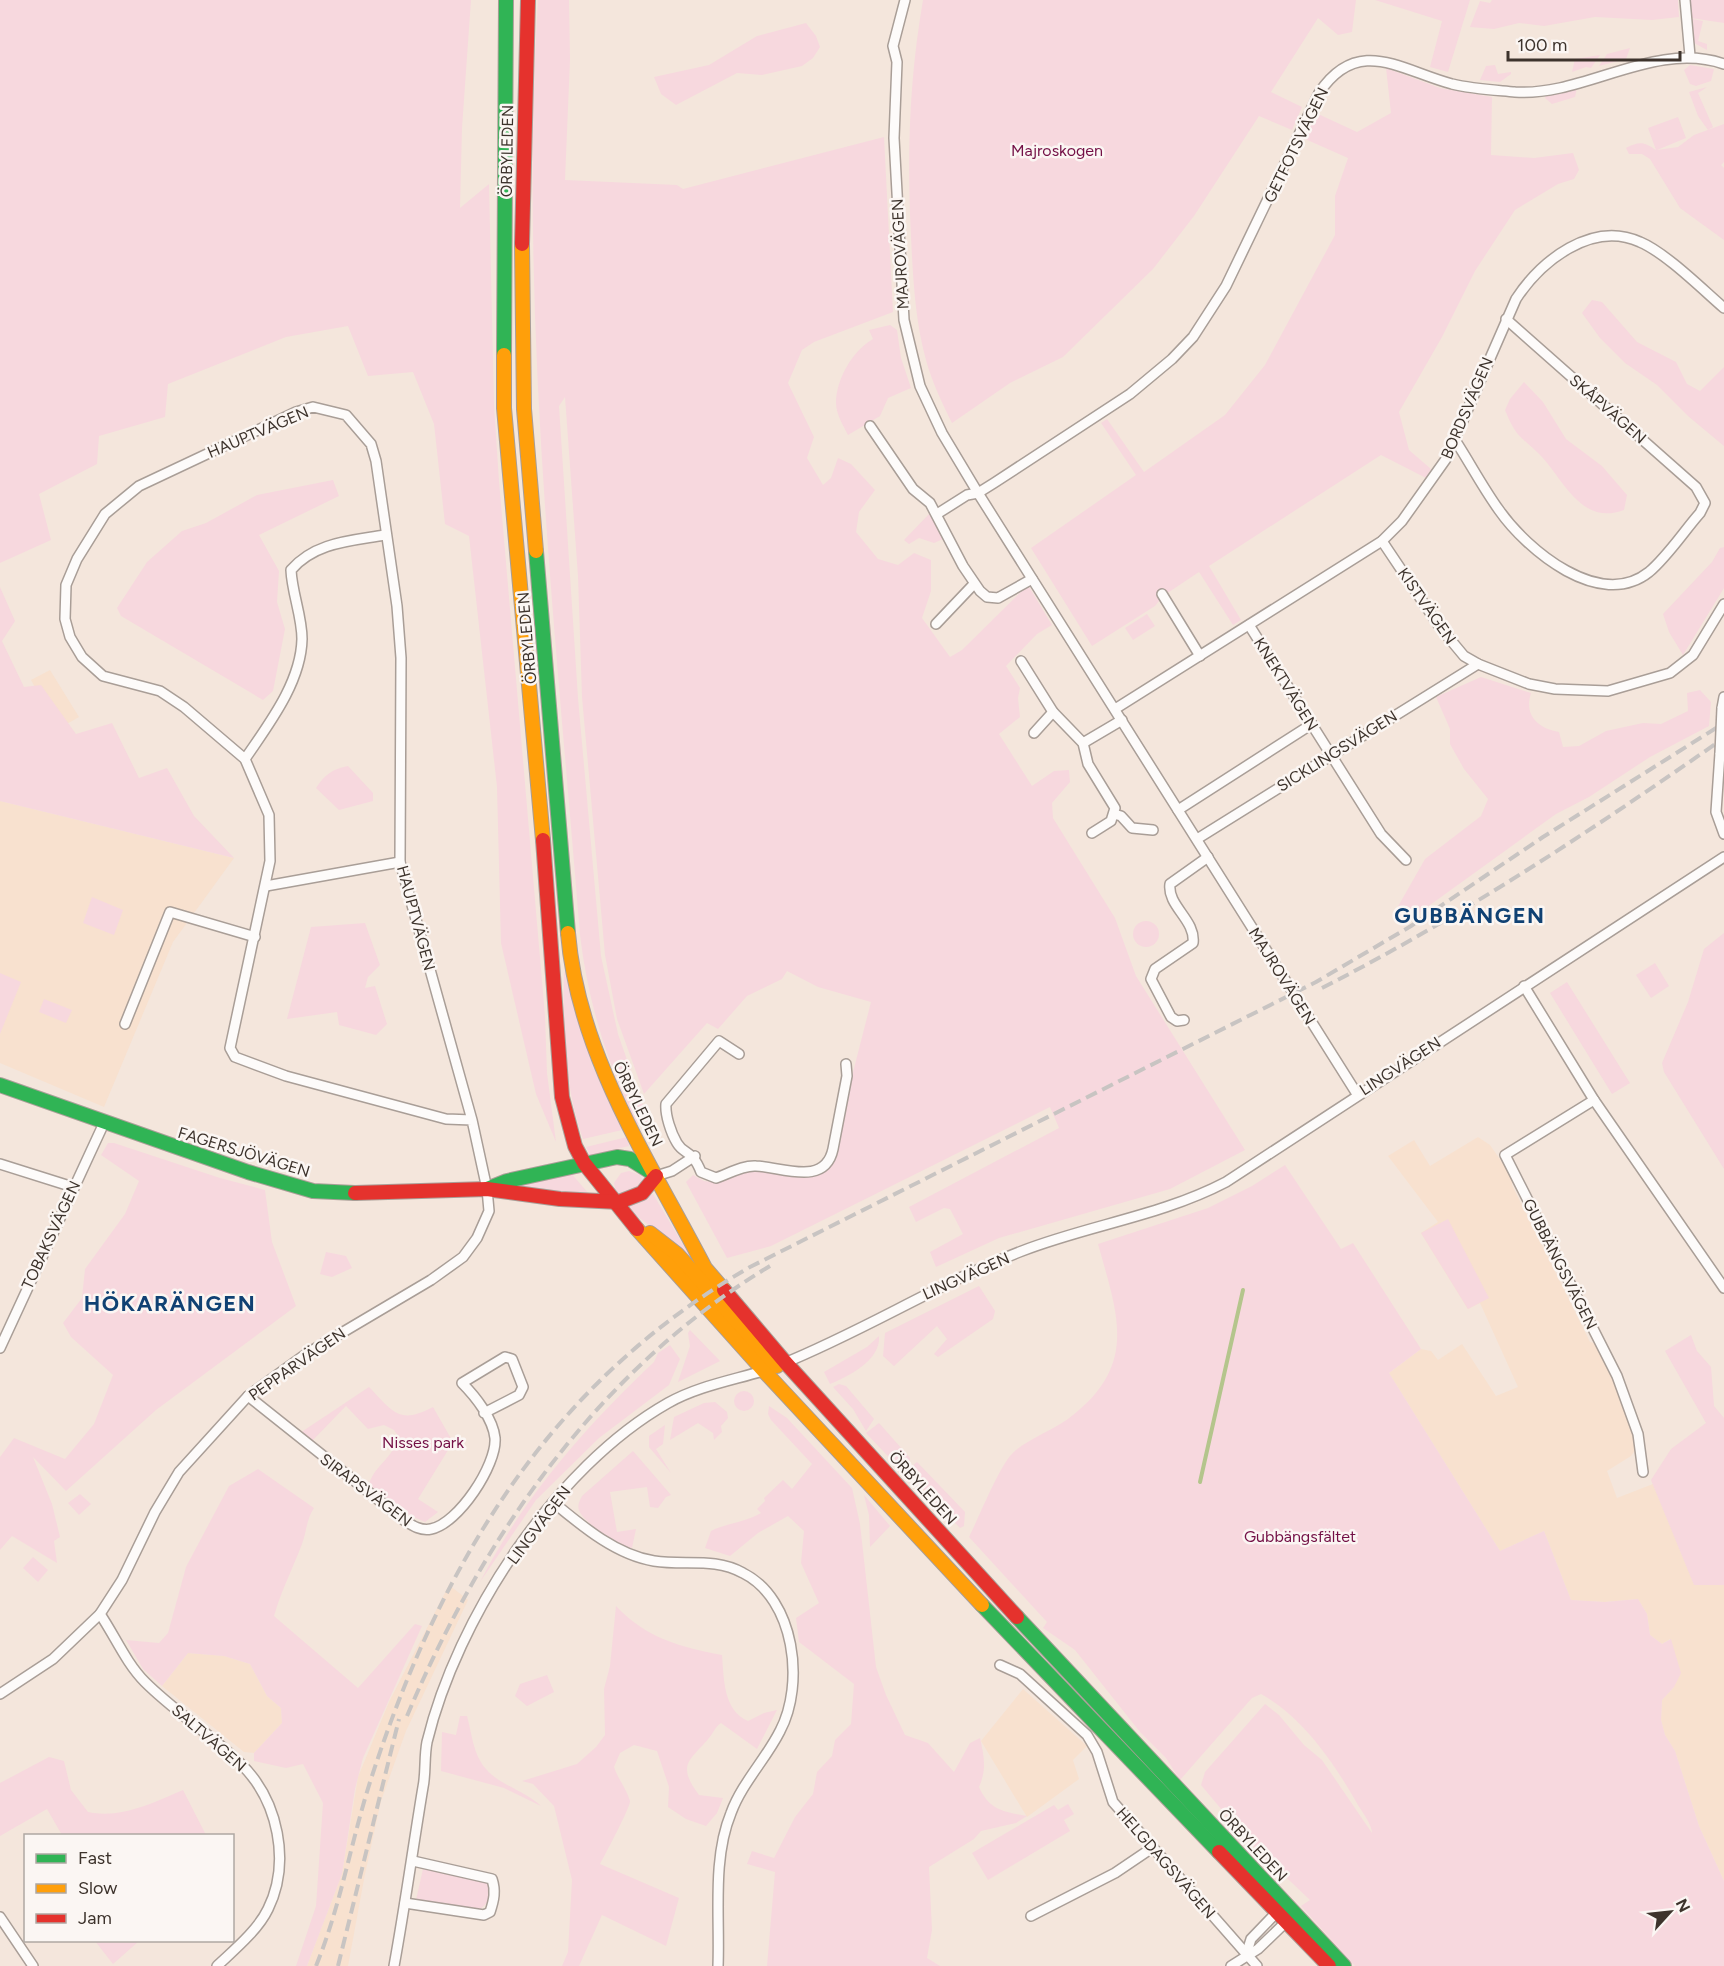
<svg xmlns="http://www.w3.org/2000/svg" width="1724" height="1966" viewBox="0 0 1724 1966" font-family="Figtree,sans-serif">
	<rect width="100%" height="100%" fill="#f4e6dc"/>
	<g fill="#f8e1cf">
		<polygon points="50,670 79,717 58,729 31,680"/>
		<polygon points="0,801 234,858 173,942 104,1107 0,1063"/>
		<polygon points="1478,1137 1490,1145 1513,1178 1512,1185 1590,1342 1594,1343 1614,1378 1637,1447 1631,1456 1607,1471 1617,1498 1653,1484 1694,1584 1724,1585 1724,1881 1699,1826 1675,1751 1665,1735 1661,1720 1662,1700 1674,1687 1670,1639 1662,1644 1650,1635 1647,1614 1638,1599 1605,1602 1571,1600 1544,1531 1500,1551 1389,1373 1421,1349 1431,1351 1438,1360 1462,1344 1496,1396 1518,1387 1480,1303 1468,1309 1421,1233 1438,1222 1388,1156 1414,1140 1430,1166"/>
		<polygon points="449,1585 468,1600 406,1731 381,1801 365,1874 348,1966 307,1966 342,1874 358,1777 389,1702"/>
		<polygon points="188,1653 224,1656 250,1664 267,1696 281,1708 282,1723 254,1753 244,1752 162,1686"/>
		<polygon points="1023,1689 1087,1746 1073,1760 1079,1779 1027,1817 981,1741"/>
	</g>
	<g fill="#f7d8de">
		<polygon points="0,0 471,0 462,128 460,208 489,184 494,406 499,481 545,1016 547,1073 556,1142 536,1094 501,943 497,787 469,536 445,524 434,424 413,372 368,376 348,326 286,337 168,384 165,417 99,436 97,464 39,494 51,540 0,563"/>
		<path d="M538 0H569L570 60 565 180 677 185 683 189 884 137 893 312 814 342 802 350 788 383 814 437 807 458 823 485 831 478 838 458 851 464 875 490 859 512 856 532 878 559 898 565 914 553 931 560V591L922 618 950 657 962 650 1028 585 1052 625 1037 634 1006 666 1020 688 1018 698 1020 717 999 734 1032 786 1054 771 1069 770 1070 782 1052 803 1053 818 1115 918 1136 976 1245 1150 1170 1189 999 1238 936 1267 930 1252 963 1234 950 1209 944 1208 916 1222 909 1207 1059 1128 1050 1107 771 1246 727 1258 686 1182 693 1175 704 1181 713 1182 748 1170 797 1176 830 1162 871 1002 818 987 787 971 782 979 747 996 718 1029 707 1023 644 1094 617 1019 605 955 582 697 578 576 565 397 559 406 578 698 601 956 618 1034 648 1120 647 1124H637C607 1064 588 1002 580 935 555 622 519 314 538 0Z"/>
		<path d="M923 0H1356L1352 32 1338 35 1318 18 1271 92 1302 107 1292 130 1259 116 1194 216 1153 269 1063 357 1010 383 952 423C942 403 932 382 926 360 915 320 913 278 911 237 907 155 909 81 923 0Z"/>
		<polygon points="1375,0 1470,0 1448,72 1430,67 1442,21"/>
		<polygon points="1492,0 1678,0 1679,17 1652,20 1595,17 1544,26 1519,23 1494,29 1470,27 1480,1 1490,3"/>
		<polygon points="1689,0 1724,0 1724,23 1691,18"/>
		<polygon points="1692,19 1703,21 1698,41 1707,44 1707,50 1694,43"/>
		<polygon points="806,23 816,36 820,47 813,58 802,66 762,75 737,73 676,105 661,94 654,77 709,65 757,36"/>
		<polygon points="1630,48 1626,59 1599,66 1607,54"/>
		<polygon points="1600,55 1591,68 1586,67 1572,72 1575,59"/>
		<polygon points="1495,65 1498,74 1511,72 1511,74 1500,82 1480,80 1486,66"/>
		<polygon points="1690,65 1714,69 1711,81 1696,86 1690,84 1684,70"/>
		<polygon points="1386,68 1440,88 1492,97 1491,155 1534,158 1573,153 1579,170 1574,179 1558,184 1515,210 1475,271 1442,337 1399,412 1409,450 1431,469 1426,478 1381,455 1209,566 1241,620 1233,625 1199,572 1163,596 1155,606 1092,646 1031,548 1136,475 1101,423 1107,419 1144,472 1225,415 1265,365 1335,235 1335,196 1348,158 1305,139 1316,113 1357,132 1391,113"/>
		<polygon points="1707,87 1698,93 1713,127 1708,130 1698,116 1689,92"/>
		<polygon points="1577,88 1575,97 1552,104 1545,98 1546,96"/>
		<path d="M1678 117 1686 138 1657 150 1678 147 1694 135 1724 124V162L1721 165 1724 168V240L1680 208 1650 159 1642 154H1629L1626 148C1640 141 1644 142 1656 150L1648 128Z"/>
		<polygon points="1592,300 1602,302 1637,342 1676,362 1687,384 1700,391 1724,367 1724,446 1688,416 1657,385 1625,363 1600,338 1582,313"/>
		<path d="M890 325 897 330 901 358 911 388 888 398 880 416 848 435C843 425 836 414 836 403 836 380 852 351 873 339L869 330Z"/>
		<path d="M1524 382 1543 402 1566 439 1602 466 1627 495 1624 510C1582 526 1564 481 1542 457 1522 436 1517 440 1505 410L1510 399Z"/>
		<polygon points="333,480 339,496 259,535 279,571 277,602 285,629 273,691 263,700 121,616 117,608 147,562 182,531 206,523 257,495"/>
		<polygon points="931,512 943,539 934,543 919,538 909,544 904,540"/>
		<polygon points="1724,547 1724,588 1683,655 1669,632 1663,614 1712,562 1720,548"/>
		<polygon points="0,587 15,621 2,641 24,687 41,685 76,734 112,723 139,778 167,768 194,816 234,858 0,801"/>
		<polygon points="1147,614 1155,626 1133,640 1125,628"/>
		<path d="M1481 677 1531 693C1524 715 1537 728 1559 732L1563 747 1579 746 1606 731 1643 723 1661 724 1688 711 1687 693 1700 690 1711 702 1709 726 1650 757 1589 797 1556 814 1405 923 1396 910 1425 859 1481 816 1488 799 1464 769 1450 744V729L1436 697Z"/>
		<path d="M348 766 373 793V801L339 810 316 788C325 774 333 769 348 766Z"/>
		<polygon points="92,897 123,910 114,935 83,923"/>
		<circle cx="1146" cy="934" r="13"/>
		<polygon points="365,923 380,965 368,977 365,988 375,986 387,1024 376,1035 339,1025 337,1012 287,1019 311,927"/>
		<polygon points="1724,933 1724,1169 1664,1072 1662,1063 1688,1002 1704,949"/>
		<polygon points="1655,963 1669,986 1651,998 1636,975"/>
		<path d="M564 971 593 1067 622 1130 583 1139C564 1087 563 1025 564 971Z"/>
		<polygon points="0,973 21,982 0,1034"/>
		<polygon points="1567,982 1630,1083 1612,1094 1550,993"/>
		<polygon points="44,999 72,1010 66,1023 39,1012"/>
		<polygon points="627,1137 629,1146 590,1155 586,1147"/>
		<polygon points="108,1143 114,1143 220,1178 265,1190 272,1242 296,1306 156,1410 66,1491 33,1457 52,1504 60,1537 54,1541 57,1563 12,1536 0,1550 0,1457 14,1438 65,1459 94,1424 113,1375 71,1337 63,1323 82,1298 85,1269 125,1214 139,1181 101,1155"/>
		<path d="M1285 1165 1341 1249 1353 1243 1421 1349 1389 1373 1500 1551 1544 1531 1571 1600 1605 1602 1638 1599 1647 1614 1650 1635 1662 1644 1671 1639 1681 1673 1674 1687 1662 1700 1661 1720 1665 1735 1675 1751 1699 1826 1724 1881V1966H1355L1301 1906 1310 1900 1248 1841 1201 1785 1205 1772 1265 1704 1279 1715 1304 1745 1322 1760 1372 1833C1372 1825 1363 1813 1358 1805 1334 1763 1304 1718 1261 1694L1252 1698 1180 1780 1166 1758 1140 1732 1075 1650 1043 1628 1047 1622 969 1537C980 1515 996 1474 1010 1456 1021 1442 1053 1430 1068 1419 1139 1366 1118 1316 1098 1244L1208 1208 1252 1186Z"/>
		<polygon points="629,1171 640,1175 645,1184 644,1187 622,1196 616,1193 614,1183 621,1173"/>
		<polygon points="570,1172 589,1194 514,1189 513,1184"/>
		<polygon points="653,1194 694,1263 672,1242 630,1211 628,1206"/>
		<polygon points="1448,1219 1489,1298 1468,1309 1421,1233"/>
		<polygon points="326,1252 346,1256 352,1268 332,1277 320,1274"/>
		<polygon points="979,1286 995,1311 993,1319 938,1357 934,1354 947,1339 937,1326 894,1366 883,1356 885,1333"/>
		<polygon points="690,1330 720,1361 678,1382 690,1346 688,1333"/>
		<polygon points="1691,1335 1697,1351 1711,1367 1714,1406 1724,1418 1724,1585 1694,1585 1651,1480 1671,1449 1706,1423 1665,1351"/>
		<path d="M879 1336C881 1360 849 1376 830 1384L824 1372 867 1347Z"/>
		<path d="M670 1345 680 1359 669 1385 599 1438 536 1500 480 1582C523 1498 586 1426 654 1362L658 1353Z"/>
		<polygon points="839,1384 846,1386 874,1419 866,1431 853,1409 833,1387"/>
		<path d="M369 1387C393 1412 399 1425 433 1407L453 1442 418 1499 438 1512 425 1522 407 1514 369 1485C373 1466 394 1459 398 1436L394 1430 384 1425 368 1429 346 1406 312 1441 300 1433Z"/>
		<circle cx="744" cy="1401" r="10"/>
		<polygon points="715,1402 727,1412 728,1418 721,1426 722,1432 714,1440 713,1433 698,1423 670,1440 674,1417 704,1403"/>
		<path d="M769 1406 787 1418 852 1488 860 1524 876 1667 886 1695 905 1735 928 1743 954 1772 970 1743 980 1738C984 1756 987 1769 979 1787 989 1810 1004 1812 1027 1816L1016 1823 981 1831 974 1839 929 1867 932 1930 927 1958 940 1966H767L775 1872 747 1864 752 1851 774 1858 795 1817 813 1794 817 1772 832 1756 835 1740 851 1724 854 1684 799 1642 796 1618 819 1603 801 1563 804 1531 788 1516 758 1533 730 1556 705 1548 711 1531C727 1523 746 1522 761 1513L757 1509 765 1501 764 1498 783 1480 792 1489 812 1464 771 1420 768 1414Z"/>
		<polygon points="879,1423 910,1458 910,1462 900,1469 866,1433"/>
		<polygon points="665,1425 663,1444 656,1449 671,1473 649,1447 649,1436"/>
		<path d="M633 1451 671 1495 666 1497 658 1508 650 1507 647 1487 610 1492 617 1532 636 1529 632 1548C617 1545 590 1527 581 1514 576 1507 579 1502 582 1496Z"/>
		<polygon points="917,1462 965,1512 964,1526 960,1528 906,1471"/>
		<path d="M258 1469 314 1508C306 1520 307 1531 302 1544 293 1568 281 1591 274 1616L358 1688 415 1624 422 1626 363 1758 355 1789 342 1874 307 1966H296L316 1906 323 1803 303 1764 286 1768 254 1761V1753L282 1723 281 1708 267 1696 250 1664 224 1656 188 1653 162 1686 143 1669 126 1640 159 1643 168 1633 186 1567 229 1486Z"/>
		<polygon points="80,1494 91,1504 79,1515 68,1503"/>
		<polygon points="864,1495 890,1526 870,1547 869,1515"/>
		<polygon points="33,1557 48,1570 38,1582 23,1568"/>
		<path d="M616 1606C646 1638 680 1647 722 1655 724 1679 723 1710 748 1721L764 1713 777 1710 757 1749 721 1723C715 1727 714 1732 709 1738 690 1761 676 1764 699 1795L723 1798 717 1813 706 1826 686 1819 668 1807 669 1787 657 1751 634 1745 620 1753 614 1767C618 1779 627 1790 630 1801 631 1806 605 1855 600 1864L679 1898 666 1946 602 1915 579 1966H562L568 1952 572 1880 554 1806 533 1784 522 1781 577 1764 596 1747 605 1735 604 1689 610 1666Z"/>
		<polygon points="547,1675 554,1692 527,1706 515,1696 520,1684"/>
		<path d="M460 1716H467C472 1734 473 1754 486 1769 498 1784 525 1791 541 1806L504 1788 441 1771 442 1732 456 1735Z"/>
		<path d="M49 1757 64 1761 71 1790 88 1812C120 1819 153 1803 183 1790L206 1835H62L47 1809 0 1836V1783Z"/>
		<polygon points="1068,1804 1074,1814 1064,1820 1070,1831 988,1880 972,1853 1054,1805 1058,1810"/>
		<polygon points="423,1869 486,1879 490,1886 488,1902 477,1912 416,1900"/>
		<polygon points="95,1941 139,1941 113,1964"/>
	</g>
	<g fill="none" stroke-linecap="round" stroke-linejoin="round">
		<polyline stroke="#b4c58c" stroke-width="4" points="1200,1482 1243,1290"/>
		<defs>
			<g id="street">
				<polyline points="905,0 893,46 897,62 894,138 904,320 920,386 942,433 978,493 1357,1094"/>
				<polyline points="1685,0 1690,56"/>
				<polyline points="870,426 913,489 930,503 963,566 980,591 987,597 998,598 1032,579"/>
				<path d="M1455 440C1470 463 1483 488 1499 510 1527 550 1600 611 1649 572 1668 556 1684 531 1700 513L1705 503 1696 487 1506 319"/>
				<path d="M937 514 967 495 978 493 994 483 1130 394 1172 359 1193 337 1226 286 1319 93C1358 35 1400 70 1452 84 1473 89 1494 90 1515 92 1584 97 1654 40 1724 64"/>
				<polyline points="1382,541 1439,626 1464,656 1478,664 1529,684 1555,689 1608,691 1670,673 1693,655 1724,604"/>
				<polyline points="1162,594 1200,656"/>
				<polyline points="936,624 974,584"/>
				<polyline points="1249,625 1381,834 1406,860"/>
				<polyline points="1021,661 1053,712 1083,743 1088,764 1115,808 1111,821 1092,833"/>
				<polyline points="1722,708 1724,697"/>
				<path d="M1115 709 1382 541 1402 521 1446 459 1516 299C1541 261 1592 220 1640 242 1666 253 1702 289 1724 308"/>
				<polyline points="1034,733 1053,712"/>
				<polyline points="1083,743 1122,720"/>
				<polyline points="1720,753 1716,812 1724,834"/>
				<path d="M245 759C268 725 301 683 302 639 302 616 292 593 291 570 315 542 351 541 385 535"/>
				<polyline points="1178,810 1312,724"/>
				<polyline points="1114,814 1121,816 1132,828 1153,830"/>
				<polyline points="1197,839 1478,664"/>
				<polyline points="266,886 400,862"/>
				<polyline points="1524,986 1594,1100 1724,1288"/>
				<path d="M1184 1020 1177 1021 1171 1017 1151 979 1155 969 1193 943C1196 920 1167 906 1170 884L1208 857"/>
				<polyline points="125,1024 170,912 255,937"/>
				<path d="M739 1054 719 1041 666 1104C665 1115 671 1133 677 1143 684 1155 692 1149 701 1172L716 1178C728 1174 743 1165 756 1166 782 1167 825 1187 833 1149L847 1076 846 1064"/>
				<polyline points="1594,1100 1505,1155 1617,1376 1638,1434 1643,1472"/>
				<polyline points="0,1164 73,1187"/>
				<polyline points="656,1176 672,1171 695,1156"/>
				<polyline points="0,1348 104,1123"/>
				<path d="M782 1364C864 1331 939 1283 1022 1251 1089 1225 1161 1216 1226 1182L1724 857"/>
				<path d="M248 1396 405 1521C413 1526 421 1531 431 1529 458 1524 497 1465 495 1438 493 1419 476 1397 462 1383L505 1357 512 1359 523 1387 519 1395 484 1413"/>
				<path d="M553 1502C582 1526 616 1555 654 1561 685 1566 714 1557 743 1573 795 1599 805 1684 780 1731 766 1759 742 1783 731 1813 712 1859 720 1917 718 1966"/>
				<path d="M100 1614C115 1636 126 1663 145 1682 175 1712 212 1735 242 1765 278 1801 291 1862 268 1909 258 1930 234 1950 217 1966"/>
				<polyline points="1000,1665 1020,1674 1087,1735 1097,1752 1113,1802 1257,1966"/>
				<polyline points="0,1694 53,1659 100,1614 122,1580 155,1512 179,1472 248,1396 306,1354 431,1280 463,1257 477,1238 489,1211 487,1189 472,1120 400,862 401,658 397,606 376,461 371,444 346,415 313,407 296,412 139,486 105,514 77,559 66,585 65,619 70,637 82,657 103,676 160,691 184,707 245,759 269,815 270,861 230,1048 235,1057 286,1076 446,1119 472,1120"/>
				<path d="M405 1903 484 1915 490 1912C494 1900 496 1891 492 1879L413 1861"/>
				<polyline points="1031,1916 1115,1873 1152,1848"/>
				<polyline points="0,1917 33,1966"/>
				<polyline points="1246,1955 1251,1939 1278,1911"/>
				<path d="M394 1966C405 1906 413 1847 423 1787 426 1773 424 1757 427 1742 457 1618 555 1467 668 1403 698 1386 734 1380 766 1370"/>
				<polyline points="1231,1966 1258,1949 1287,1921"/>
			</g>
			<g id="fast">
				<polyline points="504,355 506,0"/>
				<polyline points="536,551 568,933"/>
				<polyline points="0,1085 248,1172 313,1191 355,1193"/>
				<polyline points="487,1189 507,1181 617,1157 630,1159 654,1174"/>
				<polyline points="982,1605 1219,1852"/>
				<polyline points="1017,1617 1344,1966"/>
			</g>
			<g id="slow">
				<polyline points="522,244 524,409 536,551"/>
				<polyline points="504,355 504,408 543,840"/>
				<path d="M568 933C578 1055 650 1162 705 1268L724 1290"/>
				<polyline points="637,1229 764,1371 982,1605"/>
				<polyline points="650,1233 677,1254 777,1366"/>
			</g>
			<g id="jam">
				<polyline points="522,244 528,0"/>
				<polyline points="543,840 562,1097 575,1146 584,1163 637,1229"/>
				<polyline points="355,1193 487,1189 560,1199 619,1202 642,1193 656,1176"/>
				<polyline points="724,1290 785,1362 1017,1617"/>
				<polyline points="1219,1852 1329,1966"/>
			</g>
		</defs>
		<use href="#street" stroke="#a99e97" stroke-width="12"/>
		<use href="#fast" stroke="#a99e97" stroke-width="16"/>
		<use href="#slow" stroke="#a99e97" stroke-width="16"/>
		<use href="#jam" stroke="#a99e97" stroke-width="16"/>
		<use href="#street" stroke="#fdfbfa" stroke-width="9"/>
		<use href="#fast" stroke="#30b455" stroke-width="14"/>
		<use href="#slow" stroke="#ff9f0a" stroke-width="14"/>
		<use href="#jam" stroke="#e5322d" stroke-width="14"/>
		<g stroke="#c8c4c2" stroke-width="4" stroke-dasharray="12 6" stroke-linecap="butt">
			<path d="M1322 988C1463 916 1595 828 1724 738"/>
			<path d="M407 1716C483 1536 600 1368 770 1266"/>
			<path d="M316 1966C341 1905 351 1841 371 1779 441 1563 550 1382 750 1267L1316 982 1411 926 1543 837 1724 723"/>
			<polyline points="338,1966 399,1719"/>
		</g>
		<defs>
			<polyline id="street-bridge" points="1720,753 1722,708"/>
		</defs>
		<use href="#street-bridge" stroke="#a99e97" stroke-width="12" stroke-linecap="butt"/>
		<use href="#street-bridge" stroke="#fdfbfa" stroke-width="9"/>
	</g>
	<g text-anchor="middle" dominant-baseline="central" stroke-width="5" stroke-linejoin="round" paint-order="stroke">
		<g font-size="16" fill="#3d332c" stroke="#fbf6f3">
			<text transform="translate(1296 145) rotate(-64)">GETFOTSVÄGEN</text>
			<text transform="translate(507 151) rotate(-89)">ÖRBYLEDEN</text>
			<text transform="translate(900 254) rotate(-93)">MAJROVÄGEN</text>
			<text transform="translate(1467 408) rotate(-67)">BORDSVÄGEN</text>
			<text transform="translate(1608 409) rotate(41)">SKÅPVÄGEN</text>
			<text transform="translate(258 432) rotate(-23)">HAUPTVÄGEN</text>
			<text transform="translate(1427 606) rotate(55)">KISTVÄGEN</text>
			<text transform="translate(527 638) rotate(-95)">ÖRBYLEDEN</text>
			<text transform="translate(1286 684) rotate(58)">KNEKTVÄGEN</text>
			<text transform="translate(1337 751) rotate(-32)">SICKLINGSVÄGEN</text>
			<text transform="translate(416 918) rotate(75)">HAUPTVÄGEN</text>
			<text transform="translate(1282 976) rotate(58)">MAJROVÄGEN</text>
			<text transform="translate(1400 1066) rotate(-33)">LINGVÄGEN</text>
			<text transform="translate(638 1104) rotate(64)">ÖRBYLEDEN</text>
			<text transform="translate(244 1152) rotate(17)">FAGERSJÖVÄGEN</text>
			<text transform="translate(51 1235) rotate(-65)">TOBAKSVÄGEN</text>
			<text transform="translate(1560 1264) rotate(63)">GUBBÄNGSVÄGEN</text>
			<text transform="translate(966 1276) rotate(-24)">LINGVÄGEN</text>
			<text transform="translate(297 1364) rotate(-35)">PEPPARVÄGEN</text>
			<text transform="translate(923 1488) rotate(48)">ÖRBYLEDEN</text>
			<text transform="translate(366 1490) rotate(37)">SIRAPSVÄGEN</text>
			<text transform="translate(539 1525) rotate(-53)">LINGVÄGEN</text>
			<text transform="translate(209 1738) rotate(41)">SALTVÄGEN</text>
			<text transform="translate(1253 1845) rotate(47)">ÖRBYLEDEN</text>
			<text transform="translate(1166 1863) rotate(49)">HELGDAGSVÄGEN</text>
		</g>
		<g font-size="16" fill="#731046" stroke="#fbf6f3">
			<text x="1057" y="150">Majroskogen</text>
			<text x="423" y="1442">Nisses park</text>
			<text x="1300" y="1536">Gubbängsfältet</text>
		</g>
		<g font-size="22" font-weight="bold" letter-spacing="1.5" fill="#104173" stroke="#fbf6f3">
			<text x="1470" y="915">GUBBÄNGEN</text>
			<text x="170" y="1303">HÖKARÄNGEN</text>
		</g>
	</g>
	<rect x="24" y="1834" width="210" height="108" fill="#fbf6f3" stroke="#afa8a3" stroke-width="1.5"/>
	<rect x="36" y="1854" width="30" height="9" fill="#30b455" stroke="#afa8a3" stroke-width="1.5"/>
	<text x="78" y="1864" font-size="18" fill="#3d332c">Fast</text>
	<rect x="36" y="1884" width="30" height="9" fill="#ff9f0a" stroke="#afa8a3" stroke-width="1.5"/>
	<text x="78" y="1894" font-size="18" fill="#3d332c">Slow</text>
	<rect x="36" y="1914" width="30" height="9" fill="#e5322d" stroke="#afa8a3" stroke-width="1.5"/>
	<text x="78" y="1924" font-size="18" fill="#3d332c">Jam</text>
	<g transform="translate(1670 1912) rotate(63)" stroke="#fbf6f3" stroke-width="4.5" paint-order="stroke">
	<path d="M0-4.5L10 22L0 15L-10 22Z" fill="#3d332c"/>
	<text y="-9" font-size="16" font-weight="bold" text-anchor="middle" fill="#3d332c">N</text>
	</g>
	<path d="M1508 51v9h172v-9" fill="none" stroke="#3d332c" stroke-width="3"/>
	<text x="1517" y="51" font-size="18" fill="#3d332c" stroke="#fbf6f3" stroke-width="4.5" paint-order="stroke">100 m</text>
</svg>
